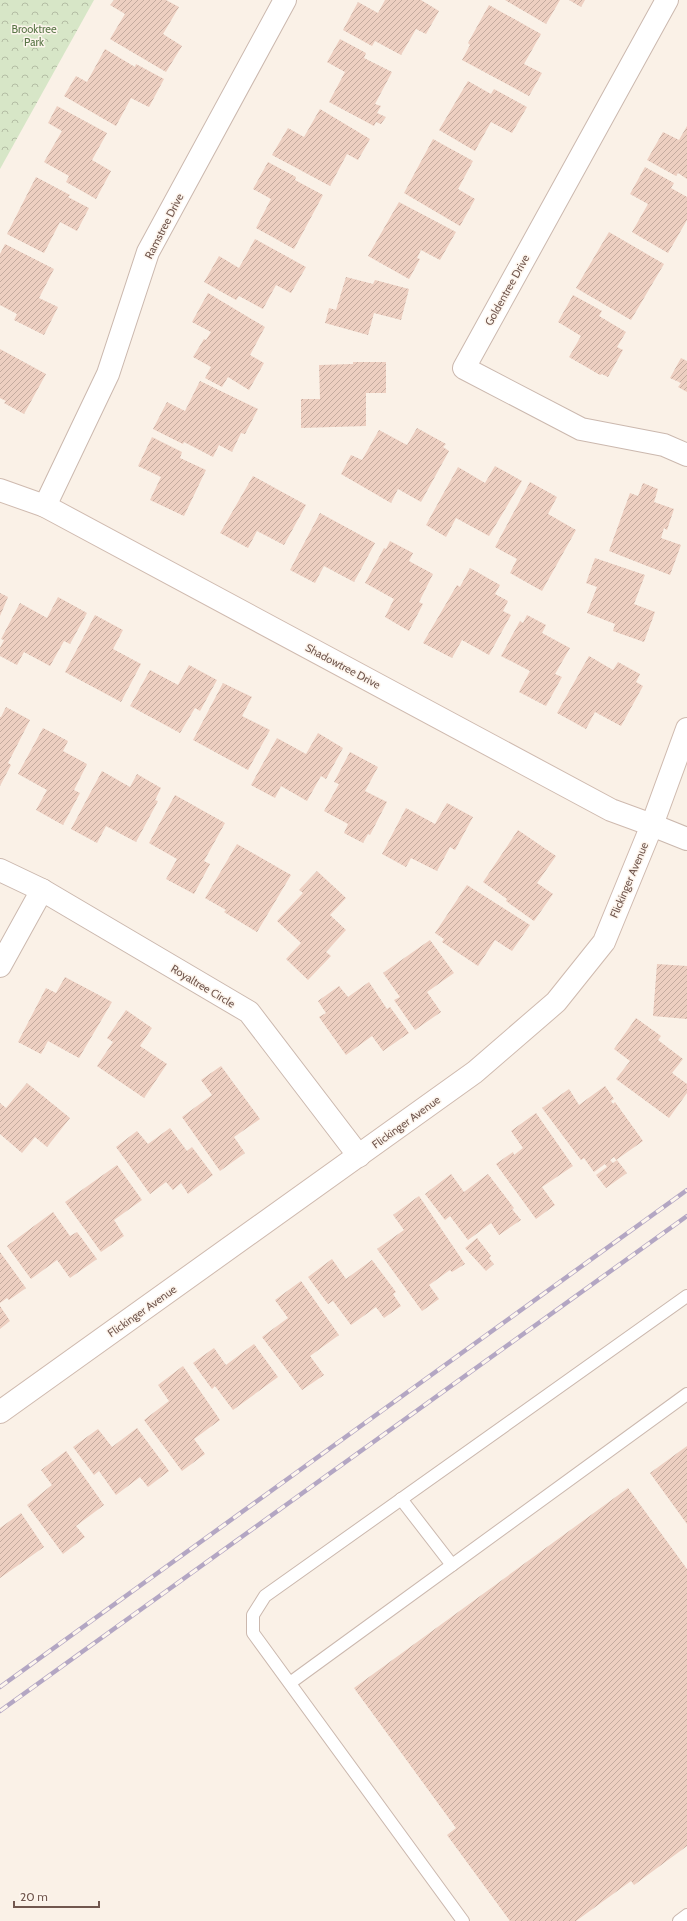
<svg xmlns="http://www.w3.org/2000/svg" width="687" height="1921" viewBox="0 0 687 1921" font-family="Cabin,sans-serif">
	<defs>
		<pattern id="forest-crowns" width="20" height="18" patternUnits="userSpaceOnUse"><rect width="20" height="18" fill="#d7e6c7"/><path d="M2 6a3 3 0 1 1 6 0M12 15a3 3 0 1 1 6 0" fill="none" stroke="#b3bda4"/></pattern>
		<pattern id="building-hatch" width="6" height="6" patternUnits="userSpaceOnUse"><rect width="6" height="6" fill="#edcfc1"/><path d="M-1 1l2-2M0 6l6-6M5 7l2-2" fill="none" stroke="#c4ab9f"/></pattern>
	</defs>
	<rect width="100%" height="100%" fill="#faf1e7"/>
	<polygon fill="url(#forest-crowns)" points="0,0 94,0 0,169"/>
	<g fill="url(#building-hatch)">
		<polygon points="114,0 166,0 179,7 163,34 182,46 166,72 110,39 125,14 110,5"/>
		<polygon points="385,0 421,0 439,11 426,34 416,29 401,55 375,41 372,46 343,30 358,2 378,13"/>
		<polygon points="505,0 560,0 546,24"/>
		<polygon points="569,0 585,0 581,7"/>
		<polygon points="489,5 541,34 524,64 542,73 529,96 462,60 470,45 468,43"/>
		<polygon points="340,39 366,53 364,58 392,72 375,104 381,106 377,113 386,117 381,124 376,122 374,126 329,102 345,72 327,62"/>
		<polygon points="105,49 135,67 136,64 164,79 149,107 131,98 116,126 64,96 76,76 87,82"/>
		<polygon points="468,81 491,94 494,89 527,107 512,133 491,122 475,151 439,130"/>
		<polygon points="57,106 107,133 92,160 111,171 96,199 66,182 69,176 44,162 62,131 48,123"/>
		<polygon points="320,109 370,139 358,160 347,154 330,186 272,155 288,128 304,137"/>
		<polygon points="687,126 687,179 678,173 676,176 647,160 663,132 679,140"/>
		<polygon points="433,139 473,161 458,189 475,199 460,226 404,193"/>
		<polygon points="268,162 296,177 295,180 323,195 294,249 256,228 271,199 253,189"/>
		<polygon points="645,167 674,183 671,188 687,197 687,220 668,253 632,232 648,204 630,194"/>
		<polygon points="36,177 70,195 68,197 89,208 77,231 60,222 44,253 7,234"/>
		<polygon points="399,202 456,232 440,260 421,250 417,258 420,259 409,279 368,256"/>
		<polygon points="609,232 664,264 631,320 576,288"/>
		<polygon points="255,239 306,267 291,293 276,285 263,309 239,296 236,300 204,282 219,256 239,268"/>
		<polygon points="5,244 54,269 39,298 58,307 44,335 14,320 17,314 0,305 0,254"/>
		<polygon points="346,277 373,284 375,280 409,289 401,320 374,313 368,335 325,323 329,308 336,310"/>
		<polygon points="208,293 265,327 250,355 264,363 249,390 228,377 222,387 205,378 211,367 193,357 204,339 206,340 211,332 192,322"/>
		<polygon points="573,295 602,311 599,316 626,332 617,347 623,350 608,377 602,374 600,375 569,357 581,336 558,322"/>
		<polygon points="0,349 46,374 24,414 4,403 6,401 0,398"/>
		<polygon points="681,358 687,361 687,392 678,387 681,383 670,378"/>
		<polygon points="353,362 386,362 386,393 366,393 366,426 301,428 301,399 320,399 319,365 353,364"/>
		<polygon points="200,381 258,409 245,434 241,433 232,452 219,445 213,457 184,442 183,444 153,429 167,402 185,411"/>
		<polygon points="417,428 446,444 443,447 449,451 421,502 398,489 391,503 341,474 351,455 362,460 379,430 407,445"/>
		<polygon points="152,437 182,452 180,458 206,470 184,516 150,500 161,477 138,466"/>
		<polygon points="495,466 522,481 489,536 456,518 446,537 426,525 458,467 485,483"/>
		<polygon points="253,476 306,505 284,545 257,531 248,548 220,533"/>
		<polygon points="530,482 557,497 548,514 576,530 542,591 510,573 517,559 495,547"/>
		<polygon points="643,483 658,489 654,502 674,509 667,530 664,528 661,538 681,545 670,575 609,551 630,493 638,496"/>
		<polygon points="320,513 375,543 354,582 324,566 315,583 290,570"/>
		<polygon points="390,541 413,553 409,561 433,574 419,602 423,604 409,631 385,617 394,599 365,583 384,548 386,549"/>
		<polygon points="595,558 645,575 634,604 655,612 644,642 613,631 615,624 587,613 597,587 586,583"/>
		<polygon points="470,568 500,585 495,594 508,601 503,611 511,615 489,655 462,640 452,658 423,643 457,585 460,587"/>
		<polygon points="0,593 8,597 0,616"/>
		<polygon points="58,597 87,613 70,644 64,641 50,666 24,652 17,665 0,656 0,648 4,640 1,639 20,603 47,618"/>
		<polygon points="95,615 123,630 113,649 141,664 121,702 65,672"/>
		<polygon points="527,615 546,625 542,633 570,648 555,674 562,677 546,706 519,692 530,671 501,656 520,621 523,623"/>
		<polygon points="589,656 613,670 618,662 640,674 636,682 643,686 621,726 595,712 586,729 557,713"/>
		<polygon points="189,665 217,680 200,711 195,708 180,733 130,706 150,670 178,685"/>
		<polygon points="223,683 252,697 242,716 270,730 248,770 193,740"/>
		<polygon points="6,707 30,720 8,763 11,765 0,786 0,717 1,717"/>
		<polygon points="43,728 68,741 63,751 87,764 74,790 80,793 63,825 36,810 47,790 18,774"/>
		<polygon points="318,733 343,748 326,779 321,776 307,801 281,786 275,798 251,785 277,738 306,754"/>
		<polygon points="350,752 378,767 365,791 387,802 370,835 368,834 363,843 344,833 348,824 324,811 339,784 334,782"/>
		<polygon points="102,771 130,787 137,774 161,788 155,800 158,801 136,842 106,826 97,843 71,829"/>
		<polygon points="175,795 225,823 204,861 210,864 194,894 166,879 177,859 149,843"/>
		<polygon points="447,803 473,817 455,850 450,847 437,871 411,858 406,867 382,854 406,808 435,824"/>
		<polygon points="518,830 556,856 537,883 553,894 534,921 506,901 507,899 483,882"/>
		<polygon points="237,844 291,875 257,932 224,912 226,910 205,898"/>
		<polygon points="317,871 346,898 330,915 346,930 326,952 331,956 308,980 286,959 301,943 277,921 303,893 299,890"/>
		<polygon points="467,885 530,925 512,951 495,940 478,966 442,942 444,939 435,933"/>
		<polygon points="430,940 454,973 427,992 441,1012 415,1030 394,1000 400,997 383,973"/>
		<polygon points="657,964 687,966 687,1019 653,1016"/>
		<polygon points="65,977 112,1002 79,1058 48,1041 41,1054 18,1042 46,988 56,993"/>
		<polygon points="369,982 387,1009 390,1007 409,1033 383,1051 372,1036 346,1055 319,1017 326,1013 318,1001 339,986 348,997"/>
		<polygon points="126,1010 152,1028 140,1046 167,1064 144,1098 97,1066 113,1042 107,1038"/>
		<polygon points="636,1018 661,1036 658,1040 683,1059 672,1073 687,1084 687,1093 669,1118 616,1079 630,1061 614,1049"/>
		<polygon points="221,1066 260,1119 234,1137 245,1153 220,1171 182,1117 212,1095 201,1080"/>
		<polygon points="27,1083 70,1118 47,1147 35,1137 22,1153 0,1134 0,1103 6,1108"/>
		<polygon points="605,1086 614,1099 611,1101 613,1104 615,1102 643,1141 616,1160 614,1157 610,1160 613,1163 617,1160 627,1173 606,1188 596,1175 607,1167 605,1164 594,1172 584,1158 581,1160 542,1108 569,1089 579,1105"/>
		<polygon points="536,1113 573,1166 542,1187 555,1205 536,1219 496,1164 513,1152 514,1155 523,1148 511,1131"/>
		<polygon points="170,1128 187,1151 192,1147 213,1175 188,1194 181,1183 173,1190 166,1182 150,1194 116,1147 137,1131 148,1144"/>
		<polygon points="117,1165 142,1200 114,1220 124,1236 101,1252 65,1202"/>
		<polygon points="451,1174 464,1192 488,1174 514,1208 512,1209 521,1220 499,1235 491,1223 468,1240 450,1216 445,1220 425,1194"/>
		<polygon points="419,1196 465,1264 452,1272 450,1270 429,1285 439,1299 422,1311 377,1249 404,1230 393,1215"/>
		<polygon points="53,1212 70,1236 77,1232 97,1259 70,1278 57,1260 31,1279 7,1246"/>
		<polygon points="477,1238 491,1256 489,1258 494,1264 486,1271 465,1248"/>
		<polygon points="0,1252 26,1288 9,1300 7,1298 0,1303"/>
		<polygon points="332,1259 346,1279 372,1260 396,1292 393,1294 401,1306 384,1318 376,1307 351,1325 333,1301 328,1304 308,1277"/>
		<polygon points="301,1281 339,1335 310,1356 324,1375 302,1390 262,1337 288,1318 275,1300"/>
		<polygon points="0,1306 10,1321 0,1329"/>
		<polygon points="254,1344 278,1377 233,1410 215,1386 212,1389 193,1363 214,1348 226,1365"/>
		<polygon points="183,1366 220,1420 194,1439 205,1454 182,1471 144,1420 169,1401 158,1385"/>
		<polygon points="137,1428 169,1471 148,1487 140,1477 116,1495 99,1471 94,1475 73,1447 98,1429 112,1447"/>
		<polygon points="687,1446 687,1524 650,1473"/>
		<polygon points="66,1451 104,1505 76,1526 85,1537 63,1554 27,1505 52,1485 41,1470"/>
		<polygon points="628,1488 687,1569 687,1846 634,1885 631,1881 576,1921 510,1921 447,1835 456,1828 354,1688"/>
		<polygon points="21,1513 44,1547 0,1578 0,1528"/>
	</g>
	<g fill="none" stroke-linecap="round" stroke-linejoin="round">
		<defs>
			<g id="lane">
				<polyline points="401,1499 452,1565"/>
				<polyline points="290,1683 687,1394"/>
				<polyline points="463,1921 253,1633 253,1615 265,1596 687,1296"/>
				<polyline points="679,1921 687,1915"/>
			</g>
			<g id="street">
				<polyline points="667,0 464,368 581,429 664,445 687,455"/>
				<polyline points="45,506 108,374 148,252 285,0"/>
				<polyline points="652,825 687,839"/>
				<polyline points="0,870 42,890 249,1012 359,1156"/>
				<polyline points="0,966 42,890"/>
			</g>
			<g id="secondary">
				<polyline points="0,490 45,506 611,810 652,825"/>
				<polyline points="0,1412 475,1072 556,1002 604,942 652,825 687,729"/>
			</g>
		</defs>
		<use href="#lane" stroke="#cbb8ae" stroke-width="14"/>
		<use href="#street" stroke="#cbb8ae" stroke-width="24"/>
		<use href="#secondary" stroke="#cfbaaf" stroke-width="24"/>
		<use href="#lane" stroke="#fff" stroke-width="12"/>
		<use href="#street" stroke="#fff" stroke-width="22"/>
		<use href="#secondary" stroke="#fff" stroke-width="22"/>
		<defs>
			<g id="rail">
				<polyline points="0,1687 687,1190"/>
				<polyline points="0,1711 687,1216"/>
			</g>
		</defs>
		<use href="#rail" stroke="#b3a6c3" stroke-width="4.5"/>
		<use href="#rail" stroke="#fdf5ed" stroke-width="3" stroke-dasharray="9" stroke-linecap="butt"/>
	</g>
	<g text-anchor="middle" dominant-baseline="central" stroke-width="3" stroke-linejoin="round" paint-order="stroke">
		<g font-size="11" fill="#597647" stroke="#fdf5ed">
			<text x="34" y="29">Brooktree<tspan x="34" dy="13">Park</tspan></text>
		</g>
		<g font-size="11" fill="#71574e" stroke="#fdf5ed">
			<text transform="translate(164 226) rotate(-63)">Ramstree Drive</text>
			<text transform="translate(507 290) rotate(-61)">Goldentree Drive</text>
			<text transform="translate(343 666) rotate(28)">Shadowtree Drive</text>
			<text transform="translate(629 880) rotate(-67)">Flickinger Avenue</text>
			<text transform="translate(203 986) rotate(31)">Royaltree Circle</text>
			<text transform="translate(406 1122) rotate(-36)">Flickinger Avenue</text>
			<text transform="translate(142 1311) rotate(-35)">Flickinger Avenue</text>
		</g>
	</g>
	<path d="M14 1901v6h85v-6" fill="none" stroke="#71574e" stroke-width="2"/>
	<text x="20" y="1901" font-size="12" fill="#71574e" stroke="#fdf5ed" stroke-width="3" paint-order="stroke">20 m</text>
</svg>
